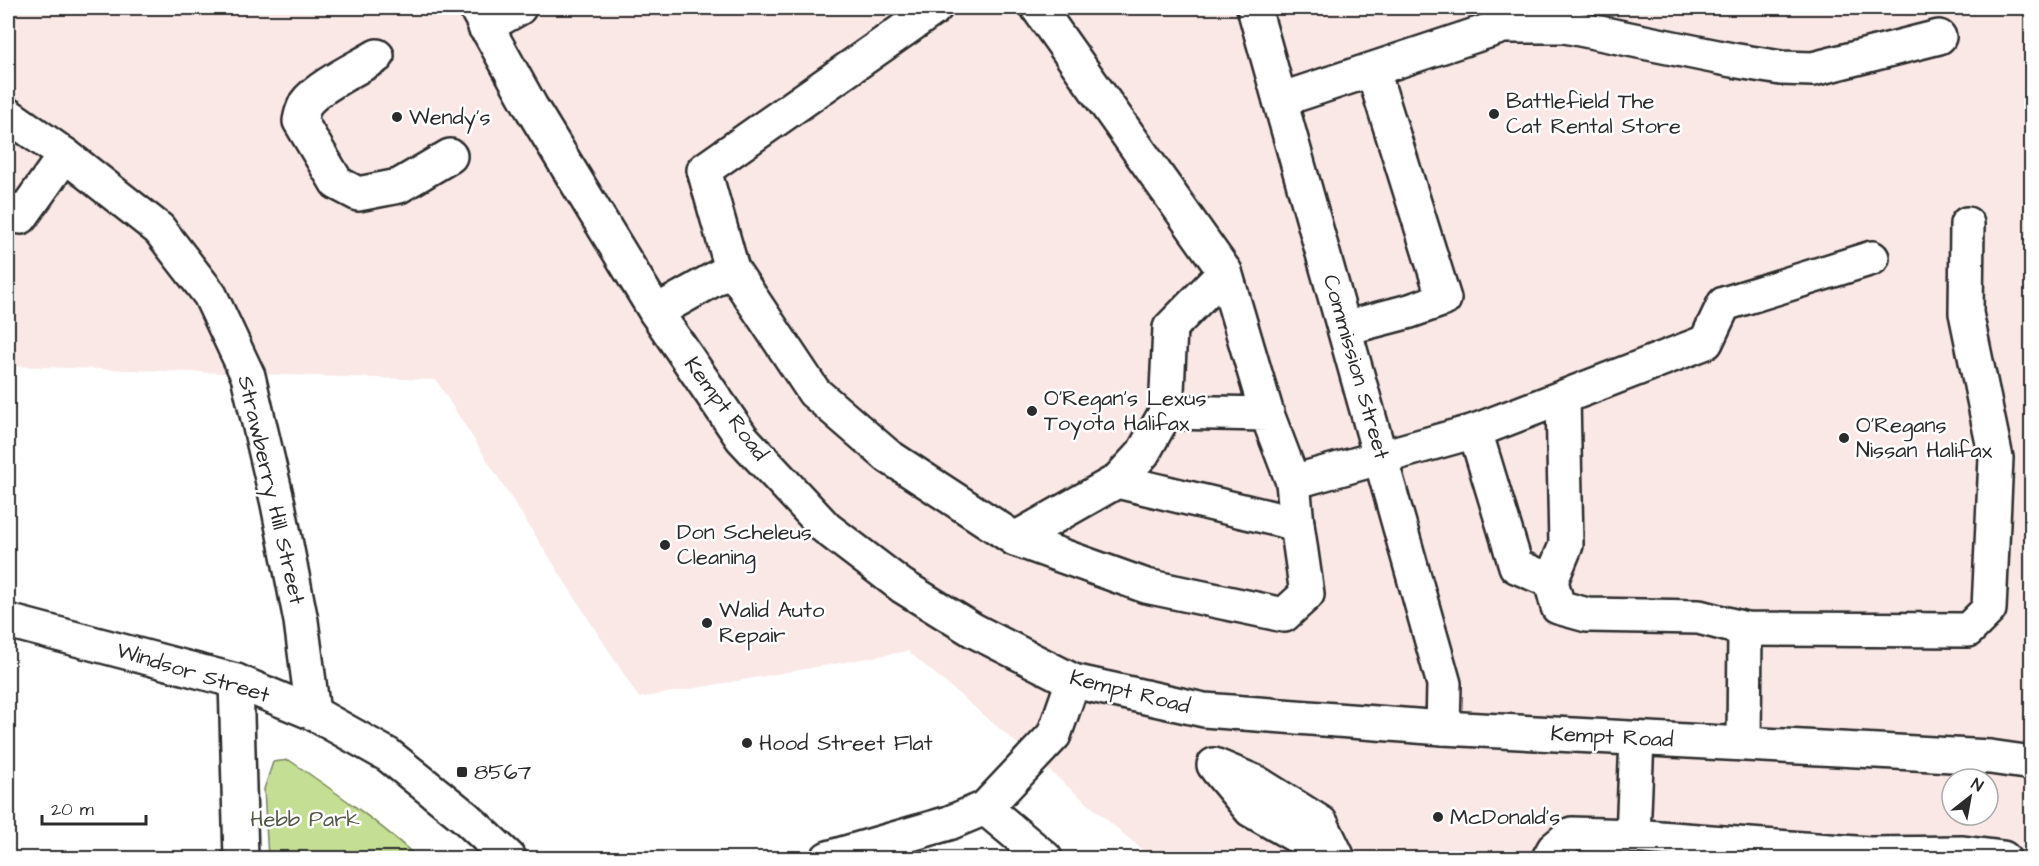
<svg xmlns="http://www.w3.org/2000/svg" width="2039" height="866" viewBox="0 0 2039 866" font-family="'Architects Daughter',sans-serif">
	<rect width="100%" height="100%" fill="#fff"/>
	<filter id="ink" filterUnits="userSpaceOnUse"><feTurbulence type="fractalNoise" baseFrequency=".0167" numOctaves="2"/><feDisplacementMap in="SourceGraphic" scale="12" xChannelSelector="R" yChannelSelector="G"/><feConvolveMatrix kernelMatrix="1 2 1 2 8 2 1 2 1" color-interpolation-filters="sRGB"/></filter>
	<g filter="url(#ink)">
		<path fill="#fae8e7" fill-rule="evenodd" d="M8 8H2031V858H1152L908 651 639 698 436 380 8 366ZM1952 779H1988V815H1952Z"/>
		<path fill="#c4de94" stroke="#788460" stroke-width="1.5" d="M289 760C334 791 379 822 418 858H268L264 789 273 762Z"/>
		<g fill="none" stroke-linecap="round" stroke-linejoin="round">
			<defs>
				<g id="minor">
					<polyline points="476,8 531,107 656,312 742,438 826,528 902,586 973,630 1073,681 1204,710 1443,728 1990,757 2032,763"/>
					<polyline points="1038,8 1225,272 1267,414"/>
					<polyline points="1254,8 1444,684 1443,728"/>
					<polyline points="485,27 519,8"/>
					<path d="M377 56C359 67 317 87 306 103 303 109 301 115 300 121L337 183 358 194 399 186 450 156"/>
					<polyline points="1280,100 1503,26 1565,26 1732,60 1781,68 1813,69 1939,37"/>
					<polyline points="8,115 65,155 159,229 210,295 248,376 278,504 301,621 313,713"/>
					<polyline points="8,208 21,217 65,155"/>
					<polyline points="732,269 814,392 888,456 1015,539 1146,586 1284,615 1307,594 1297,524 1293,482 1475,431 1706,342 1724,304 1872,258"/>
					<polyline points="656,312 732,269 704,170 935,8"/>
					<polyline points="1345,328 1410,311 1444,299 1373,71"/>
					<polyline points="1563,398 1566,545 1551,581 1558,607 1587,615 1699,617 1745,629 1968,630 1989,609 1996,458 1966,313 1967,224"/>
					<polyline points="1166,412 1267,414 1293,482"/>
					<polyline points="1475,431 1516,566 1551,581"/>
					<polyline points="1117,481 1297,524"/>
					<polyline points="1015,539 1117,481 1143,453 1166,412 1170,328 1225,272"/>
					<polyline points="8,621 236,681 313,713 388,755 465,817 509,858"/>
					<polyline points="236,681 241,858"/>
					<polyline points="1637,739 1633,836 1869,854 1963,853 2003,858"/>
					<polyline points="1744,743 1745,629"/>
					<polyline points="1214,765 1257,783 1321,823 1338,858"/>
					<polyline points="1217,769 1251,810 1335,858"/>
					<polyline points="985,808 1045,858"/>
					<polyline points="828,858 949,823 985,808 1054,735 1073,681"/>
					<polyline points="1549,858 1554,849 1572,834 1633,836"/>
				</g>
			</defs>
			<use href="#minor" stroke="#2b2b2b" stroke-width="38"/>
			<use href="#minor" stroke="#fff" stroke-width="33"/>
		</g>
	</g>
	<g fill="#2b2b2b" stroke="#fff" stroke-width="2">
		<circle cx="1494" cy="114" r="6"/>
		<circle cx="397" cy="117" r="6"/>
		<circle cx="1032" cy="411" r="6"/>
		<circle cx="1844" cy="438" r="6"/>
		<circle cx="665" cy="545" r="6"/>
		<circle cx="707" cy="623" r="6"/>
		<circle cx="747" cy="743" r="6"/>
		<rect x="456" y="766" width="12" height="12" rx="3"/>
		<circle cx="1438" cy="817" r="6"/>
	</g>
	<g text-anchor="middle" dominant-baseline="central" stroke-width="5" stroke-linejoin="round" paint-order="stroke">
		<g font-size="22" fill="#2b2b2b" stroke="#fff" text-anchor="start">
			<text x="1506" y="101">Battlefield The<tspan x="1506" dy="25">Cat Rental Store</tspan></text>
			<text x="409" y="117">Wendy's</text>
			<text x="1044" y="398">O'Regan's Lexus<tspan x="1044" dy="25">Toyota Halifax</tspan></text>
			<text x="1856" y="425">O'Regans<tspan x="1856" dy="25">Nissan Halifax</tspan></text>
			<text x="677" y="532">Don Scheleus<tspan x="677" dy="25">Cleaning</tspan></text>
			<text x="719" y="610">Walid Auto<tspan x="719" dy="25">Repair</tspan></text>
			<text x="759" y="743">Hood Street Flat</text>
			<text x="474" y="772">8567</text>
			<text x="1450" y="817">McDonald's</text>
		</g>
		<g font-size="22" fill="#2b2b2b" stroke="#fff">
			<text transform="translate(1356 367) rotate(74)">Commission Street</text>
			<text transform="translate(726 409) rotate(53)">Kempt Road</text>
			<text transform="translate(271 490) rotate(77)">Strawberry Hill Street</text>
			<text transform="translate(193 673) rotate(17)">Windsor Street</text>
			<text transform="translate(1130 692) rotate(14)">Kempt Road</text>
			<text transform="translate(1612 737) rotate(3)">Kempt Road</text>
		</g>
		<g font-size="22" fill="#515845" stroke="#fff">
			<text x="305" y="819">Hebb Park</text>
		</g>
	</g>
	<rect width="2039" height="866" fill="none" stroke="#fff" stroke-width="30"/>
	<rect x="15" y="15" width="2009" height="836" fill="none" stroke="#2b2b2b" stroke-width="2" filter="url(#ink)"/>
	<g transform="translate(1970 797) rotate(31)"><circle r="28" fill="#ffffff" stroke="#aaaaaa" stroke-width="1.5"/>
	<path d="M0-4.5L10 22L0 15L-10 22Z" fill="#2b2b2b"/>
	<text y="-9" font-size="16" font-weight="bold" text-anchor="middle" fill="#2b2b2b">N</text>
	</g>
	<path d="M42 815v9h104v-9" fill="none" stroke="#2b2b2b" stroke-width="3"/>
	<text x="51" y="815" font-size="18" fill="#2b2b2b" stroke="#ffffff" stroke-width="4.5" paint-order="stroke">20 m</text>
</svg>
